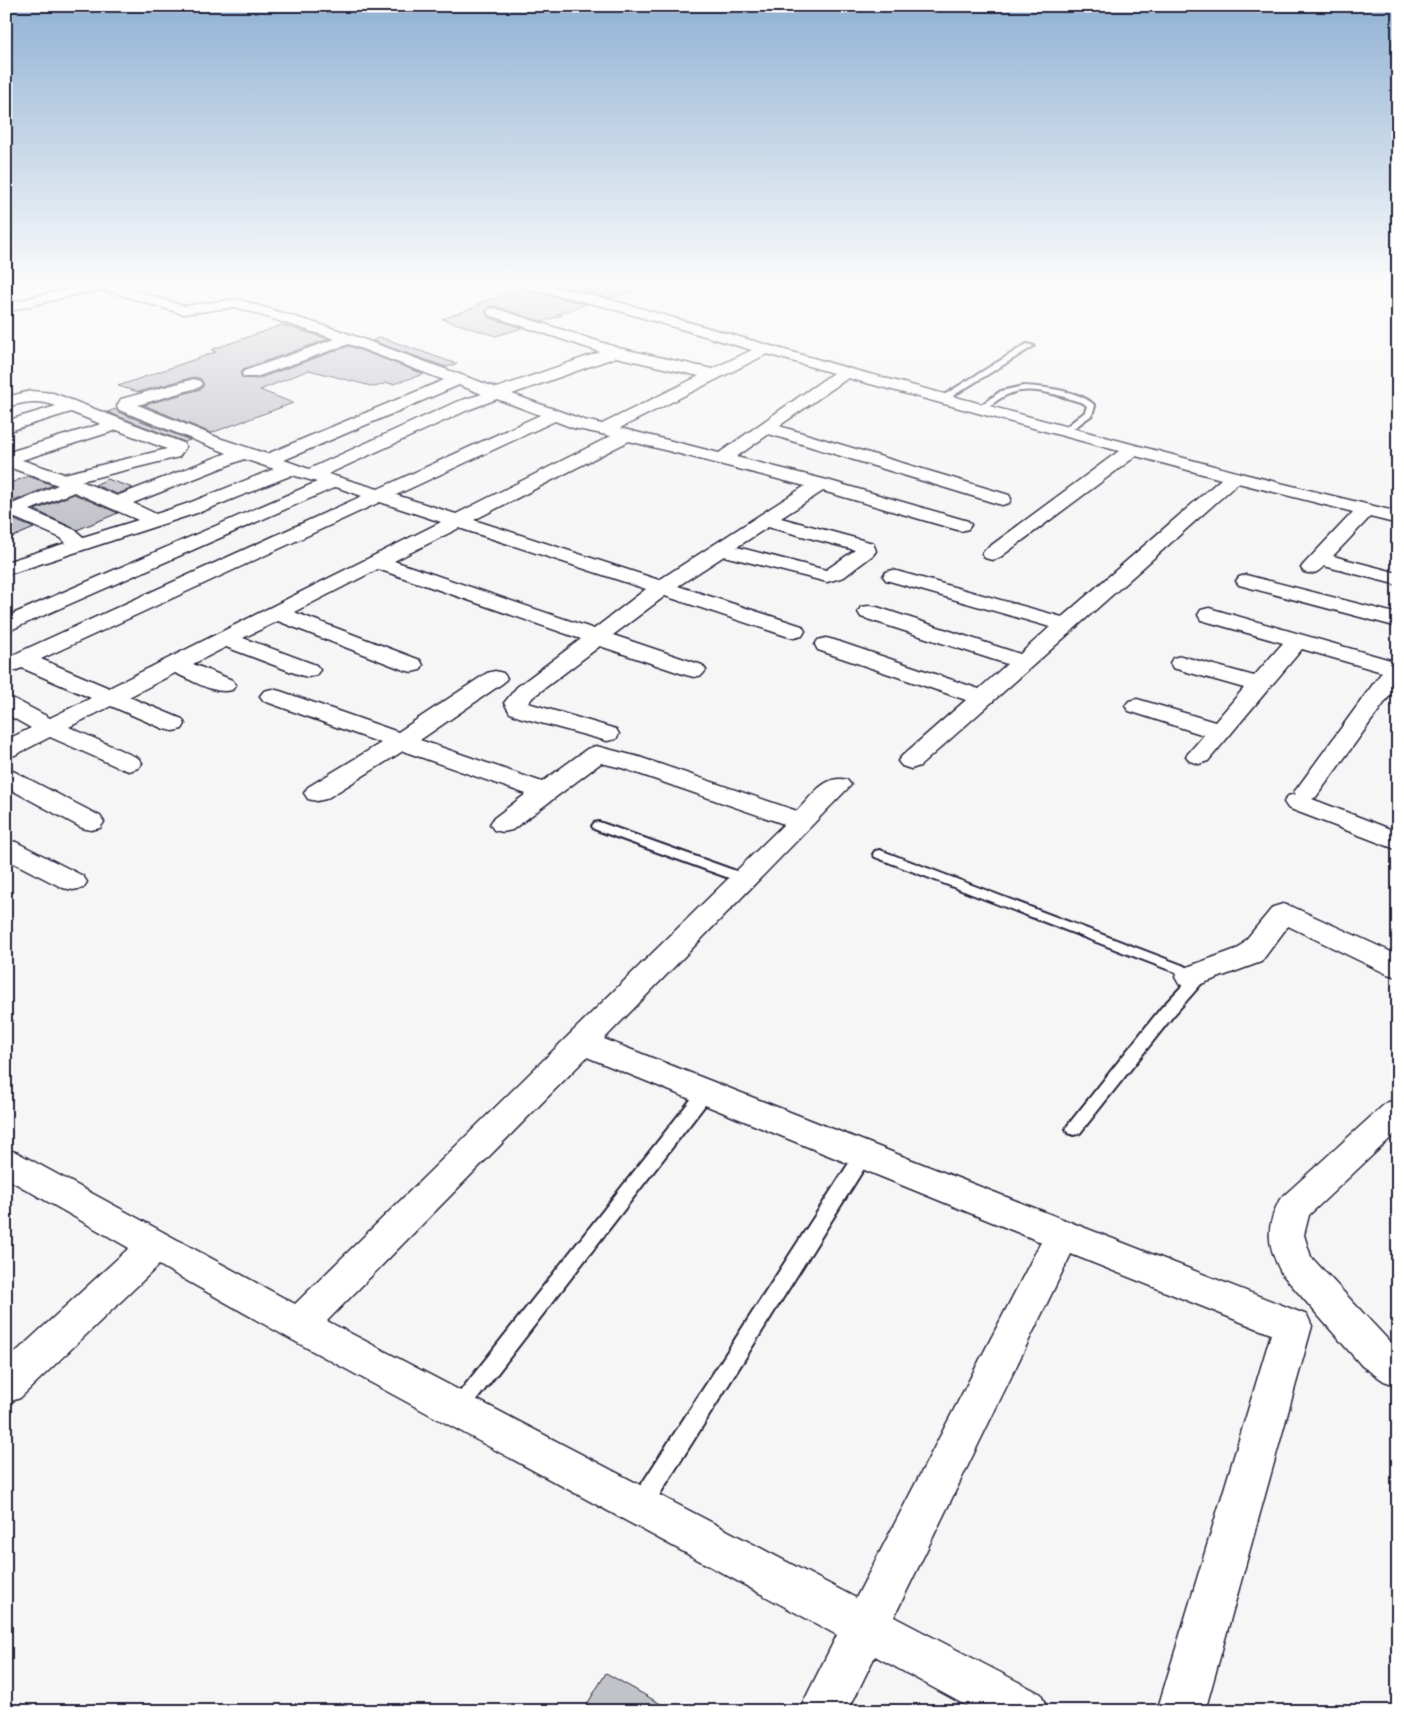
<svg xmlns="http://www.w3.org/2000/svg" width="1404" height="1717" viewBox="0 0 1404 1717" font-family="Caveat,sans-serif">
	<rect width="100%" height="100%" fill="#f6f6f7"/>
	<filter id="ink" filterUnits="userSpaceOnUse"><feTurbulence type="fractalNoise" baseFrequency=".02" numOctaves="2"/><feDisplacementMap in="SourceGraphic" scale="10" xChannelSelector="R" yChannelSelector="G"/><feConvolveMatrix kernelMatrix="1 2 1 2 8 2 1 2 1" color-interpolation-filters="sRGB"/></filter>
	<g filter="url(#ink)">
		<g fill="#c2c2c9" stroke="#22223b">
			<polygon points="556,285 634,285 635,290 610,298"/>
			<polygon points="524,288 526,290 587,304 557,314 562,315 542,322 495,306 489,307 485,311 488,317 522,328 496,336 442,319 481,305 477,304"/>
			<polygon points="282,325 329,339 243,369 240,373 242,378 257,379 349,346 424,374 393,384 386,383 375,387 309,370 260,390 293,403 211,433 144,405 201,389 204,385 201,379 194,377 138,392 118,386 216,352 211,350"/>
			<polygon points="380,337 457,364 446,367 372,341"/>
			<polygon points="116,409 118,412 190,440 185,442 107,412"/>
			<polygon points="28,476 53,485 9,503 6,507 6,485"/>
			<polygon points="107,479 133,488 117,494 95,485"/>
			<polygon points="74,494 118,513 77,530 35,510"/>
			<polygon points="6,511 12,519 34,528 6,540"/>
			<polygon points="606,1673 673,1711 583,1711"/>
		</g>
		<g fill="none" stroke-linecap="round" stroke-linejoin="round">
			<defs>
				<g id="lane">
					<polygon points="1027,344 1034,346 946,400 939,398"/>
					<path d="M1024 386C1043 387 1083 391 1095 406L1092 415 1066 434 1063 433V429L1085 412 1087 406 1083 403C1060 396 1030 384 1007 395 999 398 992 405 984 410L977 408 1001 391Z"/>
					<polygon points="599,822 750,876 752,879 750,882 740,882 594,829 592,826 594,823"/>
					<polygon points="880,850 1182,965 1193,971 1202,983 1173,1016 1080,1133 1074,1135 1068,1133 1066,1129 1068,1125 1161,1008 1186,982 1183,977 1172,971 875,857 873,854 875,851"/>
					<polygon points="706,1086 712,1088 714,1092 712,1096 465,1415 458,1418 451,1415 448,1409 451,1403 700,1088"/>
					<polygon points="864,1148 870,1149 873,1154 870,1159 648,1513 640,1516 632,1513 629,1506 632,1499 858,1149"/>
				</g>
				<g id="street">
					<path d="M81 285H117L184 306 237 299 338 330 497 388 600 352 489 315 487 312 489 309 494 308 619 348 712 369 752 350 606 307 526 288 524 285H548L615 301 851 369 1240 473 1398 512V524L1370 517 1333 556 1398 573V585L1324 566C1317 573 1313 575 1304 572L1301 568 1304 564 1353 512 1238 483 920 766 911 769 902 766 898 761 902 756 966 700 818 650 815 645 818 640 826 638 834 640 979 689 1007 664 861 617 858 612 861 607 869 606 877 607 1020 654 1050 627 886 580 883 576 886 572 893 570 900 572 1062 617 1221 479 1136 456 999 558 992 560 985 558 982 554 985 550 1119 451 848 378 779 426 1009 495 1011 499 1009 503 1002 505 995 503 769 434 736 457 827 480 968 521 971 525 968 529 961 531 823 491 781 518 873 543 876 551 873 555 844 577 827 582 724 556 678 586 802 626 805 631 802 636 794 638 786 636 665 596 613 635 702 665 706 670 702 675 694 677 686 675 600 646 533 697 528 703 616 729 619 734 616 739 607 741 519 717 510 713 504 703 517 687 581 639 378 569 294 612 420 660 423 665 420 670 412 672 404 670 278 621 243 638 316 665 320 670 316 675 308 677 300 675 226 647 193 664 232 680 236 685 232 690C214 695 192 680 175 673L129 697 182 719 185 724 182 729 173 731 164 729 111 706 69 727 138 758 142 763 138 768 129 771 120 768 50 737 15 755 6 757V740L31 728 6 714V697L14 699 50 718 91 698 22 668 6 674V658L362 496 336 487 6 632V617L317 482 292 475 203 511 6 575V562L66 543 61 538 13 517 7 509 10 505 58 485 6 466V453L101 424 71 412 6 432V421L56 406C38 399 25 402 6 407V397L31 391 53 393 183 443 186 447 179 457 81 481 117 496 227 453 119 410 117 406 121 399 194 379 200 381 202 384 200 387 138 405 219 438 267 454 444 380 349 344 256 377H244L242 374 244 371 335 339 236 307 183 314 105 290 82 293 6 312V304ZM767 354 833 373 719 453 620 428ZM616 357 699 376 602 424 584 420 512 394ZM459 385 482 394 456 402 309 469 284 460ZM497 399 540 415 378 489 328 474 468 410ZM555 421 573 428 611 436 456 514 396 495ZM117 430 167 449 64 474 22 460ZM629 441 805 486 659 580 474 520ZM244 459 274 469 189 503 156 514 133 503ZM74 492 138 520 83 537 75 530 30 510ZM380 502 441 522 109 688 41 659ZM768 527 855 550 826 570 737 547ZM459 528 646 589 594 629 394 561Z"/>
					<polygon points="1246,575 1398,614 1398,627 1239,585 1236,581 1239,577"/>
					<polygon points="1209,608 1394,661 1398,660 1398,684 1316,797 1312,799 1398,832 1398,850 1288,808 1284,802 1288,796 1296,794 1294,792 1298,787 1382,672 1302,649 1208,761 1199,764 1190,761 1186,756 1204,735 1129,711 1125,706 1129,701 1137,699 1215,722 1244,688 1173,668 1170,663 1173,658 1181,656 1254,676 1283,643 1201,620 1198,615 1201,610"/>
					<path d="M495 671 503 673 507 678 503 683 420 740 542 782 587 749 596 746 639 757 797 811C812 796 825 774 847 780L851 785 604 1039 1307 1315 1312 1326 1205 1711H1157L1271 1334 1071 1254 894 1617 1041 1694 1048 1711H976L875 1656 848 1711H799L837 1635 285 1336 159 1265 20 1398 6 1403V1361L129 1248 6 1178V1149L18 1153 295 1304 784 824 622 768 601 763 512 830 503 832 494 830 490 824 494 818 526 794 403 751 326 799 317 801 308 799 304 793 308 787 381 743 264 701 260 696 264 691 272 689 280 691 398 732 487 673ZM587 1057 1041 1242 856 1598 327 1321Z"/>
					<polygon points="6,769 15,772 100,816 104,822 100,828 91,830 82,828 6,787"/>
					<polygon points="6,840 16,842 83,876 87,882 83,888 73,890 63,888 6,859"/>
					<polygon points="1283,904 1293,907 1398,955 1398,977 1387,974 1288,926 1261,962 1201,984 1190,987 1179,984 1175,977 1179,970 1239,948 1273,907"/>
					<path d="M1398 1099V1131L1309 1215 1304 1235 1311 1257 1390 1342 1398 1348V1386L1384 1381 1362 1366 1282 1274C1267 1246 1265 1228 1280 1199L1386 1103Z"/>
				</g>
			</defs>
			<use href="#lane" stroke="#22223b" stroke-width="4"/>
			<use href="#street" stroke="#22223b" stroke-width="3"/>
			<use href="#lane" fill="#fff" fill-rule="evenodd"/>
			<use href="#street" fill="#fff" fill-rule="evenodd"/>
		</g>
	</g>
	<linearGradient id="sky" x2="0" y2="1"><stop stop-color="#91b2d4"/><stop offset="0.54" stop-color="#fbfbfb"/><stop offset="1" stop-color="#fbfbfb" stop-opacity="0"/></linearGradient>
	<rect width="1404" height="525" fill="url(#sky)"/>
	<rect width="1404" height="1717" fill="none" stroke="#fff" stroke-width="25"/>
	<rect x="12" y="12" width="1379" height="1692" fill="none" stroke="#22223b" stroke-width="2" filter="url(#ink)"/>
</svg>
